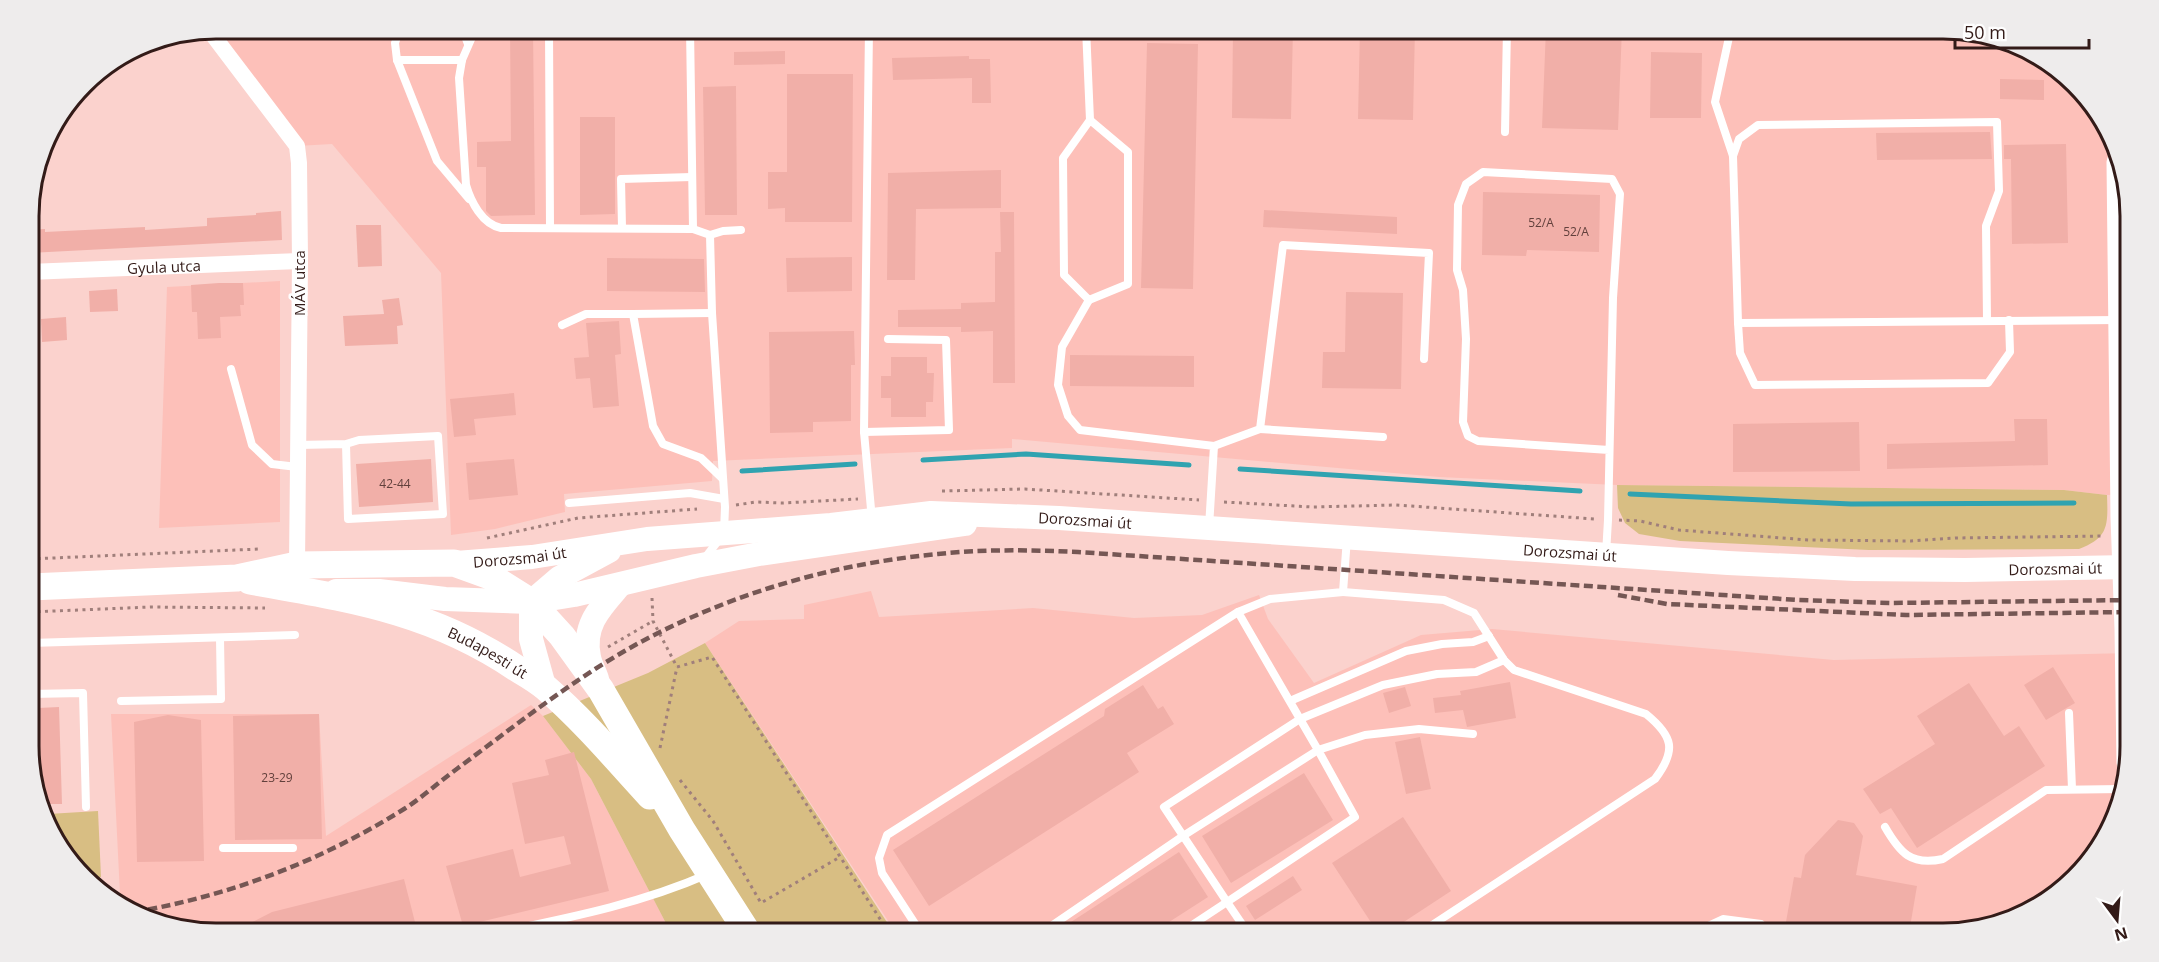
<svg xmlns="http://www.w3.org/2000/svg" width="2159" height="962" viewBox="0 0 2159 962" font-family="'Open Sans',sans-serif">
	<rect width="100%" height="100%" fill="#fbd2cd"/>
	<g fill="#fdc0b9">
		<polygon points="216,28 1943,28 2015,43 2092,102 2129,192 2130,494 2107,495 2064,490 1617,485 1439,477 1012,439 1012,448 713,461 712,481 564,494 565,512 495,529 451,535 441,273 332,144 297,146"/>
		<polygon points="280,281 280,522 159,528 167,287"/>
		<polygon points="871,591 879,617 1033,608 1134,618 1202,615 1259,595 1268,619 1314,683 1421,635 1492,629 1834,660 2130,653 2130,747 2116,818 2084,869 2048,902 1955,933 896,933 705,643 739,621 804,619 804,605"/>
		<polygon points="531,705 543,716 591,779 671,933 216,933 144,919 113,895 120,894 111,714 319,714 326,836"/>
	</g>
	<g fill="#d8be83">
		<path d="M1617 485 2064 490 2107 495C2108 525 2109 538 2079 549L1869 550 1680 541 1639 534 1625 523 1618 508Z"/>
		<polygon points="705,643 894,933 671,933 591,779 543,716 648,673"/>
		<polygon points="98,811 101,877 90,878 67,860 48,814"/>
	</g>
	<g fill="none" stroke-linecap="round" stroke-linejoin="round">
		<g stroke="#30a3b0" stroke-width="5">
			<polyline points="923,460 1026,454 1189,465"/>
			<polyline points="1240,469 1580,491"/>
			<polyline points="742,471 855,464"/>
			<polyline points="1630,494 1851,504 2074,503"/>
		</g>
	</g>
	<g fill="#f1afa8">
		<polygon points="510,28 533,28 535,215 491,216 486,211 486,167 477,167 477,142 511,141"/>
		<polygon points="1233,28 1293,28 1291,119 1232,118"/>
		<polygon points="1360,28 1415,28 1413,120 1358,119"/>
		<polygon points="1546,28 1622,28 1618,130 1542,128"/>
		<polygon points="1147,43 1198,44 1193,289 1141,288"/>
		<polygon points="785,51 785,64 734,65 734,52"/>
		<polygon points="1651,52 1702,53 1701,118 1650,118"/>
		<polygon points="969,56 969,59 990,59 991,103 972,103 972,78 893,80 892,58"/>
		<polygon points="787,74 853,74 852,222 785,222 785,208 768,209 768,172 787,172"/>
		<polygon points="2000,79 2044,80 2044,100 2000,99"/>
		<polygon points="736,86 737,215 705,215 703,87"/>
		<polygon points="580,117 615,117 615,214 580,215"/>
		<polygon points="1990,132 1992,159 1877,160 1876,133"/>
		<polygon points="2066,144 2068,243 2012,244 2011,159 2004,159 2004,145"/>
		<polygon points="1001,170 1001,208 916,209 915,280 887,280 888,173"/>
		<polygon points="1483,192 1600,195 1599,252 1527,250 1526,256 1482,255"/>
		<polygon points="1264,210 1397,217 1397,234 1263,227"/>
		<polygon points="281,211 282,240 29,253 29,230 45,229 45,232 145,227 145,230 207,226 207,218 256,215 256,213"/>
		<polygon points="1000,212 1014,212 1015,383 993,383 993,331 961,332 961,327 898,327 898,310 961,309 961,303 995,302 995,252 1001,252"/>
		<polygon points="356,225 381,225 382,266 358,267"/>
		<polygon points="852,257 852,291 787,292 786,258"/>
		<polygon points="607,258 704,259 705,292 607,291"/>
		<polygon points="219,283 243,283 244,305 240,305 241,316 220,317 221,338 198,339 197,312 192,312 191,285"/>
		<polygon points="117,289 118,311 90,312 89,291"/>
		<polygon points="1346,292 1403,293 1401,389 1322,388 1323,352 1345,352"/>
		<polygon points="399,298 403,325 397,326 398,344 345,346 343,316 384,314 382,300"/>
		<polygon points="66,317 67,340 42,342 41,319"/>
		<polygon points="619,321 621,354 615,355 619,406 593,408 590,378 576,379 574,358 589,357 586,323"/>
		<polygon points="854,331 855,365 851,365 851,421 813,422 813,432 770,433 769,332"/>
		<polygon points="1070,355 1194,356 1194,387 1070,386"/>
		<polygon points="891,357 927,357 927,373 934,373 933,402 926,402 926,417 891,417 891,398 881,398 881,376 891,376"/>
		<polygon points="514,393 516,415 474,419 476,435 454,437 450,399"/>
		<polygon points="2014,419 2047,419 2048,465 1887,469 1887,444 2015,441"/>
		<polygon points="1859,422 1860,471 1733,472 1733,424"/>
		<polygon points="431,459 433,502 359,507 356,464"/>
		<polygon points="514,459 518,495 469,500 466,463"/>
		<polygon points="2053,667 2075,703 2046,720 2024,685"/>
		<polygon points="1510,682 1516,718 1467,727 1463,710 1435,713 1433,698 1461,695 1460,691"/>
		<polygon points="1969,683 2004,736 2019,726 2045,766 1917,848 1891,808 1880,814 1863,789 1935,744 1917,716"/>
		<polygon points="1143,685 1158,709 1163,706 1174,724 1127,753 1139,772 929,906 893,850 1104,716 1105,709"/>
		<polygon points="1405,687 1411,706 1389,713 1383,693"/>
		<polygon points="59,707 62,804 44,804 30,771 30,715 38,715 38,708"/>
		<polygon points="319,714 322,839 235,840 233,716"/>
		<polygon points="168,715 201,720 204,861 137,862 134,722"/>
		<polygon points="1420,737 1431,789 1406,794 1395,742"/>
		<polygon points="574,752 609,891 463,926 446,866 513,849 520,877 571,864 564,836 525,844 512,783 549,775 545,760"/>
		<polygon points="1304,773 1333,820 1231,883 1202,836"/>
		<polygon points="1403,817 1451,891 1387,933 1378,933 1332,863"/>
		<polygon points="1838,820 1854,823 1863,836 1856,875 1917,886 1909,933 1784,933 1794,877 1801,878 1805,855"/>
		<polygon points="1179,852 1208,897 1152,933 1054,933"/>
		<polygon points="1293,876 1302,890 1255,920 1246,906"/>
		<polygon points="404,879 416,926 389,933 231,933 272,912"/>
	</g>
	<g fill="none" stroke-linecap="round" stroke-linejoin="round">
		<g stroke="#a07f7b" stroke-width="3" stroke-dasharray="3 4.5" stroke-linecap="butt">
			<polyline points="942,491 1025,489 1199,500"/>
			<polyline points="1224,502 1312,507 1396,505 1595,519"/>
			<polyline points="736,505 756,502 783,503 858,499"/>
			<polyline points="1619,520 1640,521 1679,530 1808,540 1911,541 1956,538 2103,536"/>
			<polyline points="487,538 578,518 697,509"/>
			<polyline points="30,559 259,549"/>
			<polyline points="652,598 653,621 677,667 712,657 889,933"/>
			<polyline points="30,612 150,607 265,608"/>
			<polyline points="608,647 653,621"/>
			<polyline points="660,748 677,667"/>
			<polyline points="680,780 713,821 761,903 840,857"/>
		</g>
		<g stroke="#fff" stroke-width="8">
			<polyline points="400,28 395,43 397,60 437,161 469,199"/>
			<polyline points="462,28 468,44"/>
			<path d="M476 28 462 60 459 78 466 185C471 202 482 224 501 228L693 229"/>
			<polyline points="549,28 550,228"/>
			<polyline points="690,28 693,229 710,235 712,313 725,507 724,533 705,558"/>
			<polyline points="869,28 864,432 872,520"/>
			<polyline points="1086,28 1090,120 1063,158 1064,275 1089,300 1128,284 1128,152 1090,120"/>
			<polyline points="1731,28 1715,102 1733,156 1738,323 2119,320"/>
			<polyline points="1731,35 1967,33"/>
			<polyline points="397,60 462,60"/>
			<polyline points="1505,132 1507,28"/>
			<polyline points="1733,156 1739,139 1758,125 1997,122 1999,191 1986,226 1987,320"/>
			<polyline points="622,228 621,179 692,177"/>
			<polyline points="710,235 723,231 741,230"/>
			<polyline points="1089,300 1062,347 1058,385 1068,416 1080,430 1214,446 1209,527"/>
			<polyline points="712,313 633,314 653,426 663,444 701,458 722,478"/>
			<polyline points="1738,323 1740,353 1755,385 1988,383 2010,352 2009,320"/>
			<polyline points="562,325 586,314 633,314"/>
			<polyline points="231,369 252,445 272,464 297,467"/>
			<polyline points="1260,429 1383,437"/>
			<polyline points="864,432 949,430 946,340 888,339"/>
			<polyline points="298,445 346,444 348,519 443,514 438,436 359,440 346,444"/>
			<polyline points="1214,446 1260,429 1283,245 1429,253 1424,359"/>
			<polyline points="569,503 690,493 724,499"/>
			<polyline points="1606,554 1608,520 1613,298 1620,194 1612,179 1483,172 1466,184 1458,205 1457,270 1463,290 1466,339 1463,422 1468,436 1478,441 1609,450"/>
			<path d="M1343 592 1444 600 1474 613 1504 660 1514 670 1646 714C1673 736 1677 750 1655 779L1420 933"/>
			<polyline points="30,643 295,635"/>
			<polyline points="30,694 83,693 86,807"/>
			<polyline points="121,701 221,699 220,638"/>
			<polyline points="1290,701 1406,651 1442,644 1473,642 1489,636"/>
			<polyline points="2069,713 2072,789"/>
			<polyline points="1473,734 1419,729 1365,735 1318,750 1355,817 1227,902 1164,807 1300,719 1383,685 1437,674 1476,672 1504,660"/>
			<path d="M1885 827C1900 853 1911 866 1943 859L2046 790 2122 789"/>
			<polyline points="223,848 293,848"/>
			<polyline points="2012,914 2052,898"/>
			<path d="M495 933C567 918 640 904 708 874"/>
			<polyline points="921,933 882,873 879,858 887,835 1238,612"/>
			<polyline points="1041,933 1183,836 1318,750 1238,612 1270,599 1343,592 1347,538"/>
			<polyline points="1180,933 1227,902 1248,933"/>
			<polyline points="1693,933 1723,919 1761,924 1770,933"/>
		</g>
		<g stroke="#fff" stroke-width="16">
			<polyline points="209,30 297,146 299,163 300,261 297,565"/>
			<path id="s1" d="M29 272 300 261"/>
		</g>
		<polyline stroke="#fff" stroke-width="21" points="2117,162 2121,517 2125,629 2127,763"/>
		<g stroke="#fff" stroke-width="24">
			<path id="s2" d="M456 563 532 557 647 539 831 525 931 513 1059 518 1728 563 1855 569 1965 570 2130 567"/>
			<polyline points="336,591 379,591 445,599 531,602 574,595 696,566 759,554 965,524"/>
			<path d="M597 679C595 672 590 664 589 657 582 625 601 607 620 585"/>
			<polyline points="544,686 531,639 531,602 559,578 609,551"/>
		</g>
		<g stroke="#fff" stroke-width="27">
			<path id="s3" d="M250 581C349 599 430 610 516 668 526 674 537 680 546 688 584 721 616 759 650 796"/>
			<polyline points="30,587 237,578 297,565 454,563 490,576 531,602 562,636 601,690 682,830 748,933"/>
		</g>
		<g stroke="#755754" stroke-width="4.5" stroke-dasharray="9 4.5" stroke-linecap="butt">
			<polyline points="1618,595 1667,604 1906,615 2130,612"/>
			<path d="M135 912C232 895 321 861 404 809 423 797 440 781 458 768 523 720 587 668 660 632 747 589 841 563 938 554 984 549 1031 550 1078 552L1797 600 1892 603 2130 600"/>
		</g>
	</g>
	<g text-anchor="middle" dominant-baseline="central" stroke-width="5" stroke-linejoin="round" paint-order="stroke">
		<g font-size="12" fill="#62403c">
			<text x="1541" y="222">52/A</text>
			<text x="1576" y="231">52/A</text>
			<text x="395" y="483">42-44</text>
			<text x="277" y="777">23-29</text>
		</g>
		<g font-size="15" fill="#331b18" stroke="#fefefe">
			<text stroke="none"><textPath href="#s1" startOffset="135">Gyula utca</textPath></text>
			<text transform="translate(299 283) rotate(-90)">MÁV utca</text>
			<text stroke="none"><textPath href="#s2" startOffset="632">Dorozsmai út</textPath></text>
			<text stroke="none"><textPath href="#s2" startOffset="1118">Dorozsmai út</textPath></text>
			<text stroke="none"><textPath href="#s2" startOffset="64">Dorozsmai út</textPath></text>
			<text stroke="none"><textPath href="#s2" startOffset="1604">Dorozsmai út</textPath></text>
			<text stroke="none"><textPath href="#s3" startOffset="250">Budapesti út</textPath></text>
		</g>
	</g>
	<path d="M0 0H2159V962H0ZM216 39H1943A177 177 0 0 1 2120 216V746A177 177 0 0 1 1943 923H216A177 177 0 0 1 39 746V216A177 177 0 0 1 216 39Z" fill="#eeecec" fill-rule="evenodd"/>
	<path fill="none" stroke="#331b18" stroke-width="3" d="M216 39H1943A177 177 0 0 1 2120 216V746A177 177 0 0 1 1943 923H216A177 177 0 0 1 39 746V216A177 177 0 0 1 216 39Z"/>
	<g transform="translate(2117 920) rotate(164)" stroke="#fefefe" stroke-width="4.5" paint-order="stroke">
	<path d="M0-4.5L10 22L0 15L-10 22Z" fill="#331b18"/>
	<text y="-9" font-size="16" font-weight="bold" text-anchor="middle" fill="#331b18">N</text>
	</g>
	<path d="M1955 39v9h134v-9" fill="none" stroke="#331b18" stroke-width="3"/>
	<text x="1964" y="39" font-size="18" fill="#331b18" stroke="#fefefe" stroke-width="4.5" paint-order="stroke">50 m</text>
</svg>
